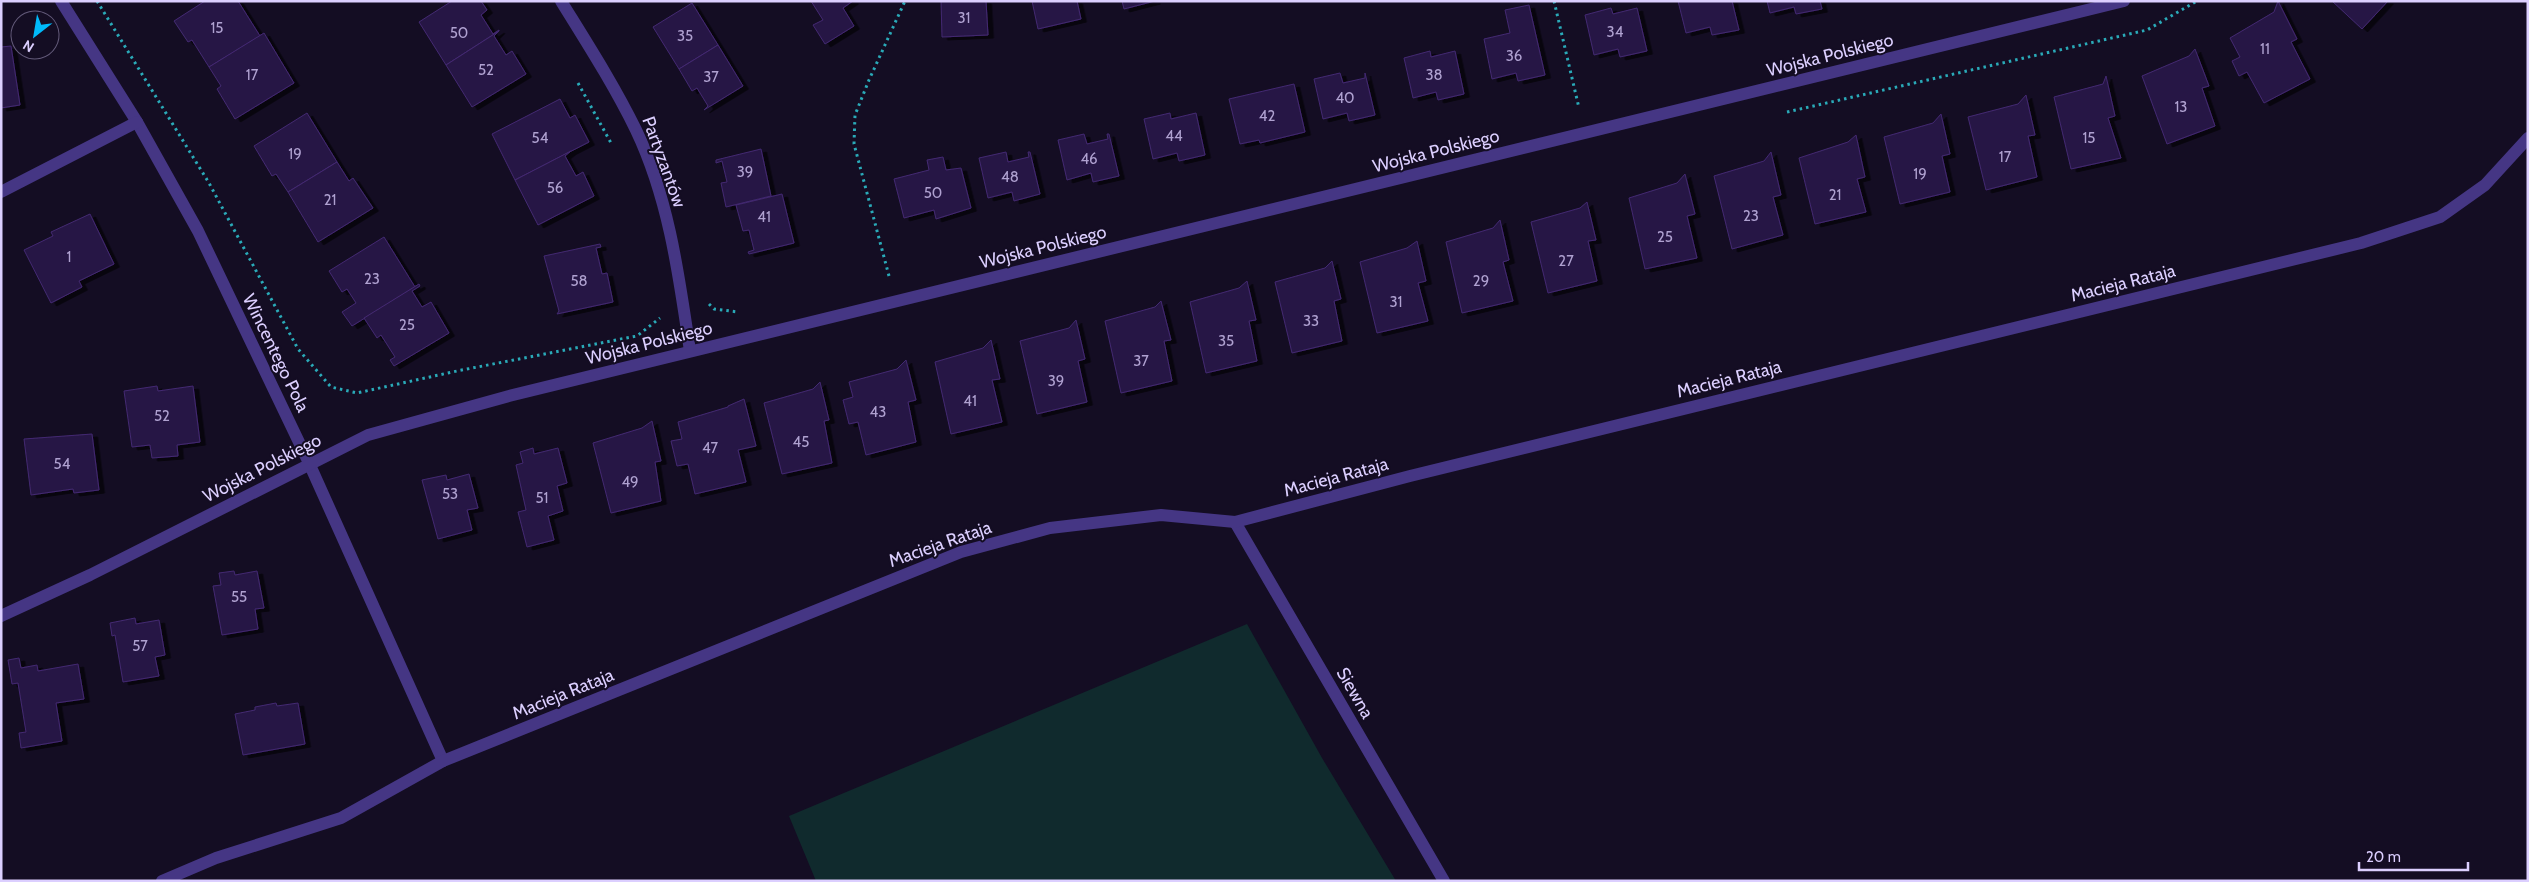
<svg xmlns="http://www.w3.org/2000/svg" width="2529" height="882" viewBox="0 0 2529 882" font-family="Cabin,sans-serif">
	<defs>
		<filter id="shadow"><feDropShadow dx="5.5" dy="3" stdDeviation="0" flood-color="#0009"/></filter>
	</defs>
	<rect width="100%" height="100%" fill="#140d23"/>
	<polygon fill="#102a2d" points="1247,624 1322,758 1396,881 816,881 789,816"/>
	<g fill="#281845" stroke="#432972" filter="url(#shadow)">
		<polygon points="205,1 238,1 260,36 209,67 192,40 188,42 174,21"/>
		<polygon points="452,1 481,1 487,10 481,15 493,34 499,30 499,31 446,65 419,22"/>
		<polygon points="811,1 853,1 843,8 854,26 825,44 813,25 823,20"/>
		<polygon points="941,1 986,1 988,35 942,37"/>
		<polygon points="1032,1 1077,1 1081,19 1038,29"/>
		<polygon points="1122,1 1155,1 1124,9"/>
		<polygon points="1678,1 1732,1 1739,30 1712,35 1710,27 1686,33"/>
		<polygon points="1767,1 1820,1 1822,9 1796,14 1794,7 1770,13"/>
		<polygon points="2278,1 2297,39 2291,42 2310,79 2264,103 2247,72 2239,76 2232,61 2240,57 2230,38 2274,12"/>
		<polygon points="2332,1 2388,1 2362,29"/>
		<polygon points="692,3 718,45 679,69 653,27"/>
		<polygon points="1529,5 1545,75 1518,81 1516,73 1492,79 1484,39 1510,33 1505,10"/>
		<polygon points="1611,8 1613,14 1637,8 1647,51 1620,57 1618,49 1594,55 1585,15"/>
		<polygon points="499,31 494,36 506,55 512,51 526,74 472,107 446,65"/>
		<polygon points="264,33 294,83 235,119 217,89 221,86 209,67"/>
		<polygon points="718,45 743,86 704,110 708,106 697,88 692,91 679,69"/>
		<polygon points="11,46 20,105 1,108 1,47"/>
		<polygon points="2195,49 2209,86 2202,88 2215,126 2167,144 2142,76 2189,56"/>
		<polygon points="1430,51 1431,57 1455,51 1464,94 1438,100 1436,92 1413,98 1404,58"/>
		<polygon points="1340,73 1343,83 1365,78 1365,73 1375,115 1349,121 1347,113 1323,119 1314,79"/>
		<polygon points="2106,76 2115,116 2108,118 2121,158 2071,169 2054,97 2103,84"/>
		<polygon points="1294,84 1305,132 1260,143 1259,140 1240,144 1229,99"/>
		<polygon points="2026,95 2035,135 2028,136 2037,177 1986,190 1968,117 2018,104"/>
		<polygon points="560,99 570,118 575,115 589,142 515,180 492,134"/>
		<polygon points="307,113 337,162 288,192 276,174 272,176 254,146"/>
		<polygon points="1170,113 1171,119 1196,113 1205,155 1179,161 1177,153 1153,159 1144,119"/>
		<polygon points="1941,114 1950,154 1942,156 1950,192 1900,204 1884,137 1933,123"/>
		<polygon points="1084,134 1087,144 1108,139 1107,134 1109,134 1119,176 1093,182 1091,173 1067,180 1058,140"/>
		<polygon points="1856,135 1865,177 1857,179 1866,212 1815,224 1799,158 1848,142"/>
		<polygon points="761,149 771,196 726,207 721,183 727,182 722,161 716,163 716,160"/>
		<polygon points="571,151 565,156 576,176 583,172 594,196 538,225 515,180"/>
		<polygon points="1006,152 1008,162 1029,157 1028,152 1030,152 1040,194 1014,201 1012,192 988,198 979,158"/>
		<polygon points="1771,152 1781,195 1773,197 1783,235 1732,249 1714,176 1764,161"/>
		<polygon points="943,157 946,170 961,168 971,208 936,219 934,210 904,218 894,179 929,170 927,160"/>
		<polygon points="337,162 349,181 353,178 373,208 318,242 288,192"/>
		<polygon points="1685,174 1695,214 1687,216 1697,258 1645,269 1629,198 1677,183"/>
		<polygon points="782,194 794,243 749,254 748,252 754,250 749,230 743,231 736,205"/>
		<polygon points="1587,202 1596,240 1588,241 1597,281 1548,293 1531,222 1580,208"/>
		<polygon points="90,214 114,264 79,281 82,287 51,303 24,250 53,236 51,232"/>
		<polygon points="1500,220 1509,260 1503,262 1513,301 1462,313 1446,242 1493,228"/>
		<polygon points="384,237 415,287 352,326 342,312 356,303 347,289 342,292 329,271"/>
		<polygon points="1417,241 1426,281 1418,283 1428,321 1377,333 1360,262 1407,248"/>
		<polygon points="600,244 601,247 596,248 602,274 607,273 613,302 557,314 559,311 544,256"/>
		<polygon points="1332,261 1341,299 1334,301 1342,341 1292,353 1275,282 1325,268"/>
		<polygon points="1247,281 1256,320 1249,321 1257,361 1206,373 1190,302 1239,288"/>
		<polygon points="419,284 420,286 412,291 422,307 431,302 449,333 394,366 390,360 395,357 381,335 377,338 364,318"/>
		<polygon points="1161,301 1171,340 1164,341 1172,381 1121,393 1105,321 1155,307"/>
		<polygon points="1076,320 1085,359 1078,361 1087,402 1037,414 1020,341 1069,328"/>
		<polygon points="991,340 1000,379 992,380 1002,422 951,434 935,362 983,348"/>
		<polygon points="906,360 916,400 908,402 916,442 866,455 858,422 849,424 843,400 853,397 849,382 897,369"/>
		<polygon points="820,382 829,420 824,421 832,463 782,474 764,403 813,389"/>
		<polygon points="157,386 158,391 193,386 200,442 177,445 178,456 152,458 150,445 132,447 124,391"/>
		<polygon points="744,399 756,446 738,450 746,482 695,494 688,464 677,466 671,441 682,439 678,422 728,407 728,406"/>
		<polygon points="652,421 661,461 655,462 661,501 611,513 593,443 642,428"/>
		<polygon points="92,434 99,490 74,493 73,489 31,495 24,439"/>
		<polygon points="533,448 534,454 558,448 567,483 557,486 563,511 548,516 554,540 527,547 518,512 526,510 516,465 523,463 520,452"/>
		<polygon points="469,474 478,508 467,510 472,530 438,539 422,480 446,475 447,480"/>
		<polygon points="234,571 235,575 257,571 264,608 255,609 258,629 222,635 213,586 221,585 219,573"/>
		<polygon points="135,618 136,624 159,620 165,655 155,657 159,676 123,682 115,635 112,636 110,623"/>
		<polygon points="19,658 21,668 37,665 38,671 78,664 84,699 56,703 62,741 21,748 19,733 26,732 18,683 12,684 8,660"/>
		<polygon points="276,703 277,706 298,703 305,744 243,755 235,714 255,710 255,707"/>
	</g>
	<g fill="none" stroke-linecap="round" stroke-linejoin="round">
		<g stroke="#2aaab8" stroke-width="3" stroke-dasharray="2.5 4" stroke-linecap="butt">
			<polyline points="97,1 209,183 298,349 331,387 357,393 457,371 637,336 660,318"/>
			<polyline points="1554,1 1579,108"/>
			<polyline points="578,83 611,143"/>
			<polyline points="1787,112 2147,30 2197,1"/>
			<polyline points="889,276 854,144 855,115 869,80 905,1"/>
			<polyline points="709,304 714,309 738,312"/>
		</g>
		<g stroke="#453684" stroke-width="12">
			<polyline points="61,1 137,122 198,231 309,463 443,761"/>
			<path d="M561 1C587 43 614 85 636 130 669 199 679 276 690 351"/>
			<polyline points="1,192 137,122"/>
			<polyline points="1235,522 1444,881"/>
			<polyline points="1,616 90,575 368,435 509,396 2124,1"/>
			<polyline points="162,881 216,858 341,818 443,761 961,552 1050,528 1161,515 1235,522 1410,476 2361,243 2440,217 2485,185 2528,138"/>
		</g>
	</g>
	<g text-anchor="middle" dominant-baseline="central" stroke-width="4" stroke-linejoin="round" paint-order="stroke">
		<g font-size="15" fill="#afa1d0">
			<text x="964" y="18">31</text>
			<text x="217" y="28">15</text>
			<text x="1615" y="32">34</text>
			<text x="459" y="33">50</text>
			<text x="685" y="36">35</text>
			<text x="2265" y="49">11</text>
			<text x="1514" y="56">36</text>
			<text x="486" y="70">52</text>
			<text x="252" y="75">17</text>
			<text x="1434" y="75">38</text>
			<text x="711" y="77">37</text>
			<text x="1345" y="98">40</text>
			<text x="2181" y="107">13</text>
			<text x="1267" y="116">42</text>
			<text x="1174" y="136">44</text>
			<text x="540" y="138">54</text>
			<text x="2089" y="138">15</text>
			<text x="295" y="154">19</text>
			<text x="2005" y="157">17</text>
			<text x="1089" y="159">46</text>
			<text x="745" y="172">39</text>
			<text x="1920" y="174">19</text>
			<text x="1010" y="177">48</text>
			<text x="555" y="188">56</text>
			<text x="933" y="193">50</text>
			<text x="1835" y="195">21</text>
			<text x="330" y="200">21</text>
			<text x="1751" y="216">23</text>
			<text x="764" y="217">41</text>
			<text x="1665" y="237">25</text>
			<text x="69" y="257">1</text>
			<text x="1566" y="261">27</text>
			<text x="372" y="279">23</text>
			<text x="579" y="281">58</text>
			<text x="1481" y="281">29</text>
			<text x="1396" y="302">31</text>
			<text x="1311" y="321">33</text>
			<text x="407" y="325">25</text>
			<text x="1226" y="341">35</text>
			<text x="1141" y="361">37</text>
			<text x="1056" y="381">39</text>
			<text x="970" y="401">41</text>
			<text x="878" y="412">43</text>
			<text x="162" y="416">52</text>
			<text x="801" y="442">45</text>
			<text x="710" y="448">47</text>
			<text x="62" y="464">54</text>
			<text x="630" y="482">49</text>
			<text x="450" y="494">53</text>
			<text x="542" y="498">51</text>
			<text x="239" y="597">55</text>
			<text x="140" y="646">57</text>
		</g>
		<g font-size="18" fill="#dccfff" stroke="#140d23">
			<text transform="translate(1830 55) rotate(-14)">Wojska Polskiego</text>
			<text transform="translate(1436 151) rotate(-14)">Wojska Polskiego</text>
			<text transform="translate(664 162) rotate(70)">Partyzantów</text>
			<text transform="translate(1043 247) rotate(-14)">Wojska Polskiego</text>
			<text transform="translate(2123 283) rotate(-14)">Macieja Rataja</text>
			<text transform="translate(649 343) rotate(-14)">Wojska Polskiego</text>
			<text transform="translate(276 353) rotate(64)">Wincentego Pola</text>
			<text transform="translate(1729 379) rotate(-14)">Macieja Rataja</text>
			<text transform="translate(262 468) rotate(-27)">Wojska Polskiego</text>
			<text transform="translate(1336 477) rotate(-15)">Macieja Rataja</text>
			<text transform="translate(940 544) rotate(-19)">Macieja Rataja</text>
			<text transform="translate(1355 693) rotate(60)">Siewna</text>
			<text transform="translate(563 694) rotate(-22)">Macieja Rataja</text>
		</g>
	</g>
	<rect width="2529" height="882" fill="none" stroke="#dccfff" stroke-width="5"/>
	<g transform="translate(35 35) rotate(211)"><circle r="24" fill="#140d23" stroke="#645b7b"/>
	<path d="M0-4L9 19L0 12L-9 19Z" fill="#00bafa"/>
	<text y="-8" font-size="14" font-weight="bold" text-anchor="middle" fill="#dccfff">N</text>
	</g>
	<path d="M2359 862v8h109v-8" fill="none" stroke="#dccfff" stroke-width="2.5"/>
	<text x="2366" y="862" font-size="15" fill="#dccfff" stroke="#140d23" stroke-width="4" paint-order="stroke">20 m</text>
</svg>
